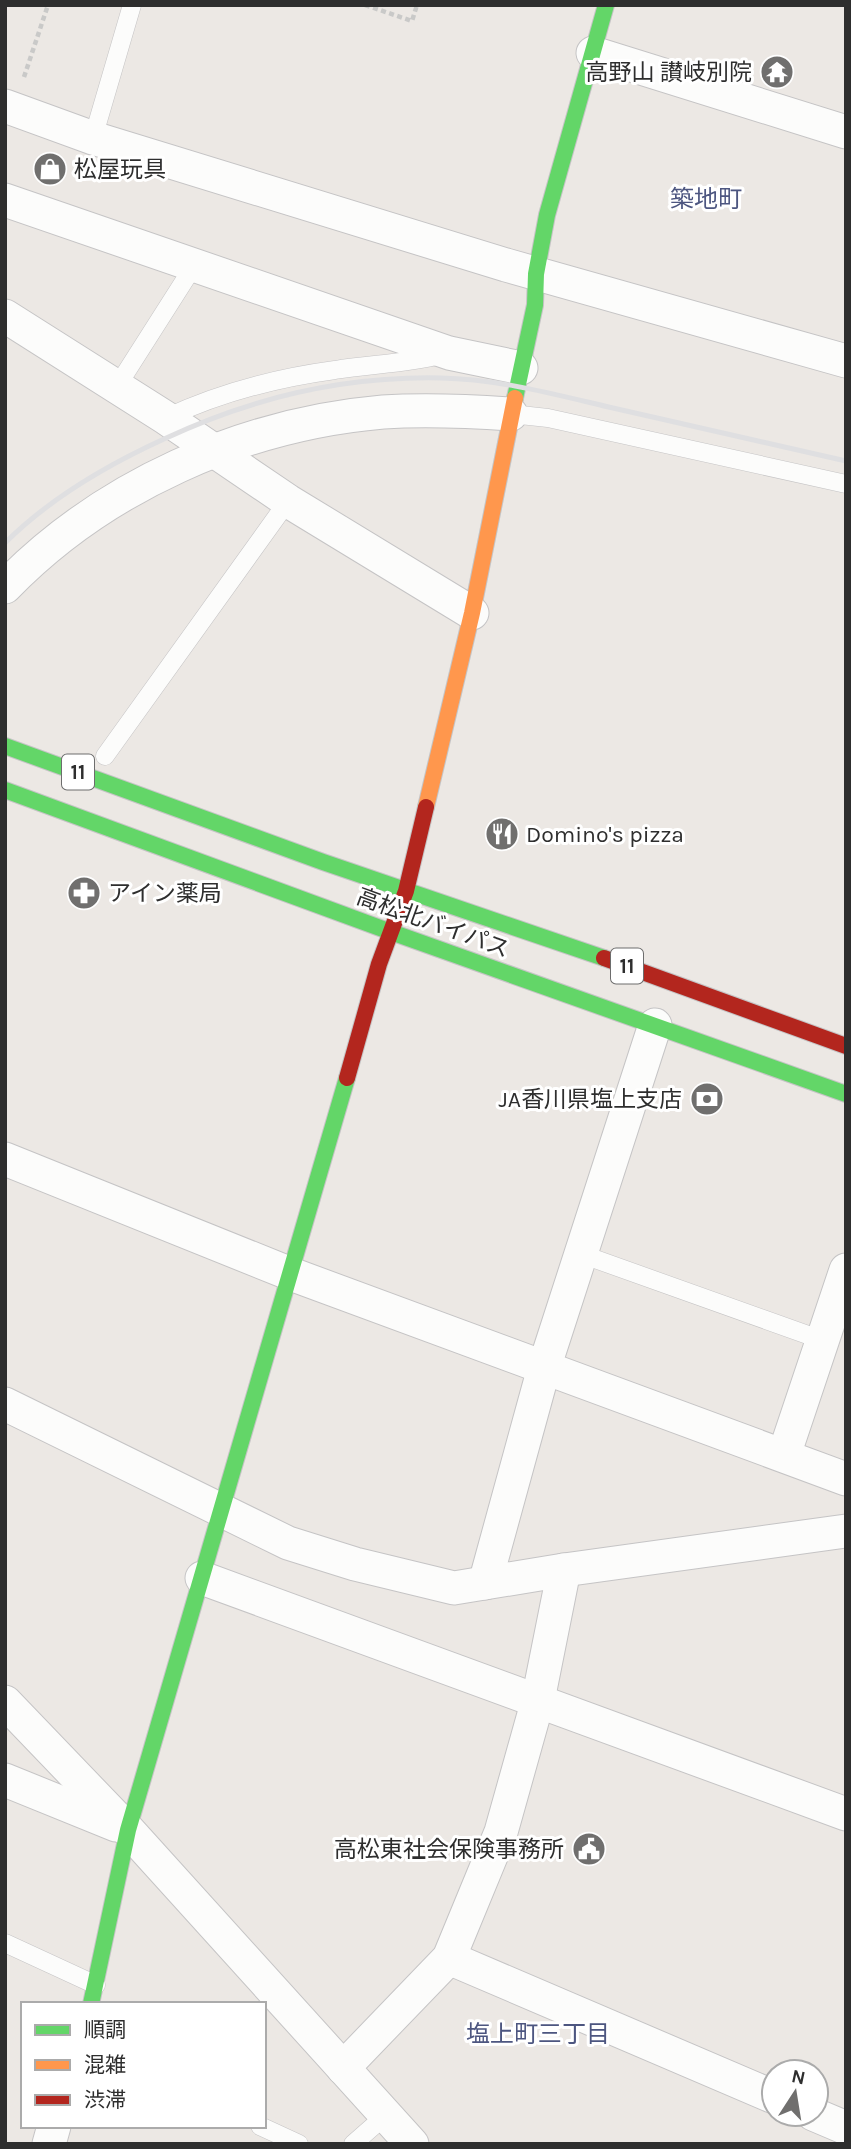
<svg xmlns="http://www.w3.org/2000/svg" width="851" height="2149" viewBox="0 0 851 2149" font-family="Karla,'Noto Sans JP',sans-serif">
	<rect width="100%" height="100%" fill="#ece8e4"/>
	<g fill="none" stroke-linecap="round" stroke-linejoin="round">
		<defs>
			<g id="lane">
				<polyline points="93,138 132,5"/>
				<polyline points="116,388 195,264"/>
				<polyline points="511,414 548,418 846,484"/>
				<path d="M166 418C219 393 276 378 335 370 370 364 405 364 440 355"/>
				<polyline points="105,756 288,501"/>
				<polyline points="581,1254 822,1340"/>
				<polyline points="5,1943 96,1985"/>
				<polyline points="260,2126 299,2144"/>
				<polyline points="353,2144 386,2115"/>
			</g>
			<g id="street">
				<polyline points="593,53 846,132"/>
				<polyline points="5,106 93,138 506,265 846,361"/>
				<polyline points="5,200 449,353 521,368"/>
				<polyline points="5,316 166,418 288,501 472,613"/>
				<path d="M5 587C103 486 243 424 383 412 426 409 468 411 511 414"/>
				<polyline points="5,1159 291,1274 846,1479"/>
				<polyline points="5,1404 288,1543 355,1564 454,1588 564,1570 846,1531"/>
				<polyline points="784,1455 846,1270"/>
				<polyline points="202,1578 846,1814"/>
				<polyline points="485,1583 544,1368 655,1025"/>
				<polyline points="5,1702 128,1830 412,2144"/>
				<polyline points="5,1780 116,1825"/>
				<polyline points="449,1958 774,2097"/>
				<polyline points="343,2068 449,1958 501,1832 538,1700 564,1570"/>
				<polyline points="813,2114 846,2128"/>
				<polyline points="49,2144 54,2126"/>
			</g>
			<g id="fast">
				<polyline points="515,398 535,305 536,274 547,215 606,5"/>
				<polyline points="5,746 323,862 604,958"/>
				<polyline points="5,790 391,932 846,1094"/>
				<polyline points="91,2004 128,1830 347,1078"/>
			</g>
			<polyline id="slow" points="426,807 472,613 515,398"/>
			<g id="jam">
				<polyline points="604,958 846,1046"/>
				<polyline points="347,1078 379,964 406,891 426,807"/>
			</g>
		</defs>
		<use href="#lane" stroke="#c5c4c5" stroke-width="19"/>
		<use href="#street" stroke="#c5c4c5" stroke-width="35"/>
		<use href="#fast" stroke="#c5c4c5" stroke-width="18"/>
		<use href="#slow" stroke="#c5c4c5" stroke-width="18"/>
		<use href="#jam" stroke="#c5c4c5" stroke-width="18"/>
		<g stroke="#c9c9c8" stroke-width="4.5" stroke-dasharray="5 3.5" stroke-linecap="butt">
			<polyline points="365,5 412,21 417,5"/>
			<polyline points="24,77 48,5"/>
		</g>
		<use href="#lane" stroke="#fcfcfb" stroke-width="18"/>
		<use href="#street" stroke="#fcfcfb" stroke-width="33"/>
		<use href="#fast" stroke="#63d668" stroke-width="16"/>
		<use href="#slow" stroke="#ff974d" stroke-width="16"/>
		<use href="#jam" stroke="#b3261e" stroke-width="16"/>
		<path stroke="#dfdfe1" stroke-width="5" d="M5 543C50 498 107 465 164 439 251 398 345 376 441 378 499 379 557 395 613 408 691 426 768 443 846 461"/>
	</g>
	<defs>
		<symbol id="temple-disc" viewBox="-11 -11 22 22"><circle r="9.5" fill="#706f6e" stroke="#fff"/><path d="M0-6L5-2H3V0L6.5 2.5H4V6H1.5V3h-3V6H-4V2.5H-6.5L-3 0V-2H-5Z" fill="#fff"/></symbol>
		<symbol id="shop-disc" viewBox="-11 -11 22 22"><circle r="9.5" fill="#706f6e" stroke="#fff"/><path d="M-5-2.5h2.3a2.7 3.5 0 0 1 5.4 0H5L5.5 6h-11ZM-1.5-2.5h3a1.5 2.3 0 0 0-3 0Z" fill="#fff"/></symbol>
		<symbol id="restaurant-disc" viewBox="-11 -11 22 22"><circle r="9.5" fill="#706f6e" stroke="#fff"/><path d="M-5-6h1v4h1v-4h1v4h1v-4h1v5L-1.5 .5V6h-2V.5L-5-1ZM5-6V6H3V1.5H1.5Q1.5-4 5-6Z" fill="#fff"/></symbol>
		<symbol id="pharmacy-disc" viewBox="-11 -11 22 22"><circle r="9.5" fill="#706f6e" stroke="#fff"/><path d="M-2-6h4v4h4v4h-4v4h-4v-4h-4v-4h4Z" fill="#fff"/></symbol>
		<symbol id="bank-disc" viewBox="-11 -11 22 22"><circle r="9.5" fill="#706f6e" stroke="#fff"/><path d="M-6-4H6V4H-6ZM0-2.3a2.3 2.3 0 1 0 0 4.6a2.3 2.3 0 1 0 0-4.6Z" fill="#fff"/></symbol>
		<symbol id="civic-disc" viewBox="-11 -11 22 22"><circle r="9.5" fill="#706f6e" stroke="#fff"/><path d="M-.6-6.5H3V-4.5H.6V-3L4-1V1h2V6H-6V1h2V-1L-.6-3ZM-1.2 2.5V6h2.4V2.5Z" fill="#fff"/></symbol>
	</defs>
	<g fill-rule="evenodd">
		<use href="#temple-disc" x="758" y="53" width="38" height="38"/>
		<use href="#shop-disc" x="31" y="150" width="38" height="38"/>
		<use href="#restaurant-disc" x="483" y="815" width="38" height="38"/>
		<use href="#pharmacy-disc" x="65" y="874" width="38" height="38"/>
		<use href="#bank-disc" x="688" y="1080" width="38" height="38"/>
		<use href="#civic-disc" x="570" y="1830" width="38" height="38"/>
	</g>
	<g text-anchor="middle" dominant-baseline="central" stroke-width="6" stroke-linejoin="round" paint-order="stroke">
		<g fill="#fff" stroke="#6d6d6d" stroke-width="2">
			<rect x="62" y="754.5" width="32" height="35" rx="5"/>
			<rect x="611" y="948.5" width="32" height="35" rx="5"/>
		</g>
		<g font-size="21" font-weight="bold" fill="#2e2e2e">
			<text x="78" y="772">11</text>
			<text x="627" y="966">11</text>
		</g>
		<g font-size="23" fill="#2e2e2e" stroke="#fff" text-anchor="end">
			<text x="752" y="72">高野山 讃岐別院</text>
			<text x="74" y="169" text-anchor="start">松屋玩具</text>
			<text x="526" y="834" text-anchor="start">Domino's pizza</text>
			<text x="108" y="893" text-anchor="start">アイン薬局</text>
			<text x="682" y="1099">JA香川県塩上支店</text>
			<text x="564" y="1849">高松東社会保険事務所</text>
		</g>
		<g font-size="23" fill="#2e2e2e" stroke="#fff">
			<text transform="translate(433 923) rotate(20)">高松北バイパス</text>
		</g>
		<g font-size="24" fill="#4d5680" stroke="#fff">
			<text x="706" y="199">築地町</text>
			<text x="538" y="2034">塩上町三丁目</text>
		</g>
	</g>
	<rect width="851" height="2149" fill="none" stroke="#2e2e2e" stroke-width="14"/>
	<rect x="21" y="2002" width="245" height="126" fill="#ffffff" stroke="#ababab" stroke-width="2"/>
	<rect x="35" y="2025" width="35" height="10" fill="#63d668" stroke="#ababab" stroke-width="2"/>
	<text x="84" y="2037" font-size="21" fill="#2e2e2e">順調</text>
	<rect x="35" y="2060" width="35" height="10" fill="#ff974d" stroke="#ababab" stroke-width="2"/>
	<text x="84" y="2072" font-size="21" fill="#2e2e2e">混雑</text>
	<rect x="35" y="2095" width="35" height="10" fill="#b3261e" stroke="#ababab" stroke-width="2"/>
	<text x="84" y="2107" font-size="21" fill="#2e2e2e">渋滞</text>
	<g transform="translate(795 2093) rotate(12)"><circle r="33" fill="#ffffff" stroke="#ababab" stroke-width="2"/>
	<path d="M0-5L12 26L0 18L-12 26Z" fill="#706f6e"/>
	<text y="-10" font-size="19" font-weight="bold" text-anchor="middle" fill="#2e2e2e">N</text>
	</g>
</svg>
